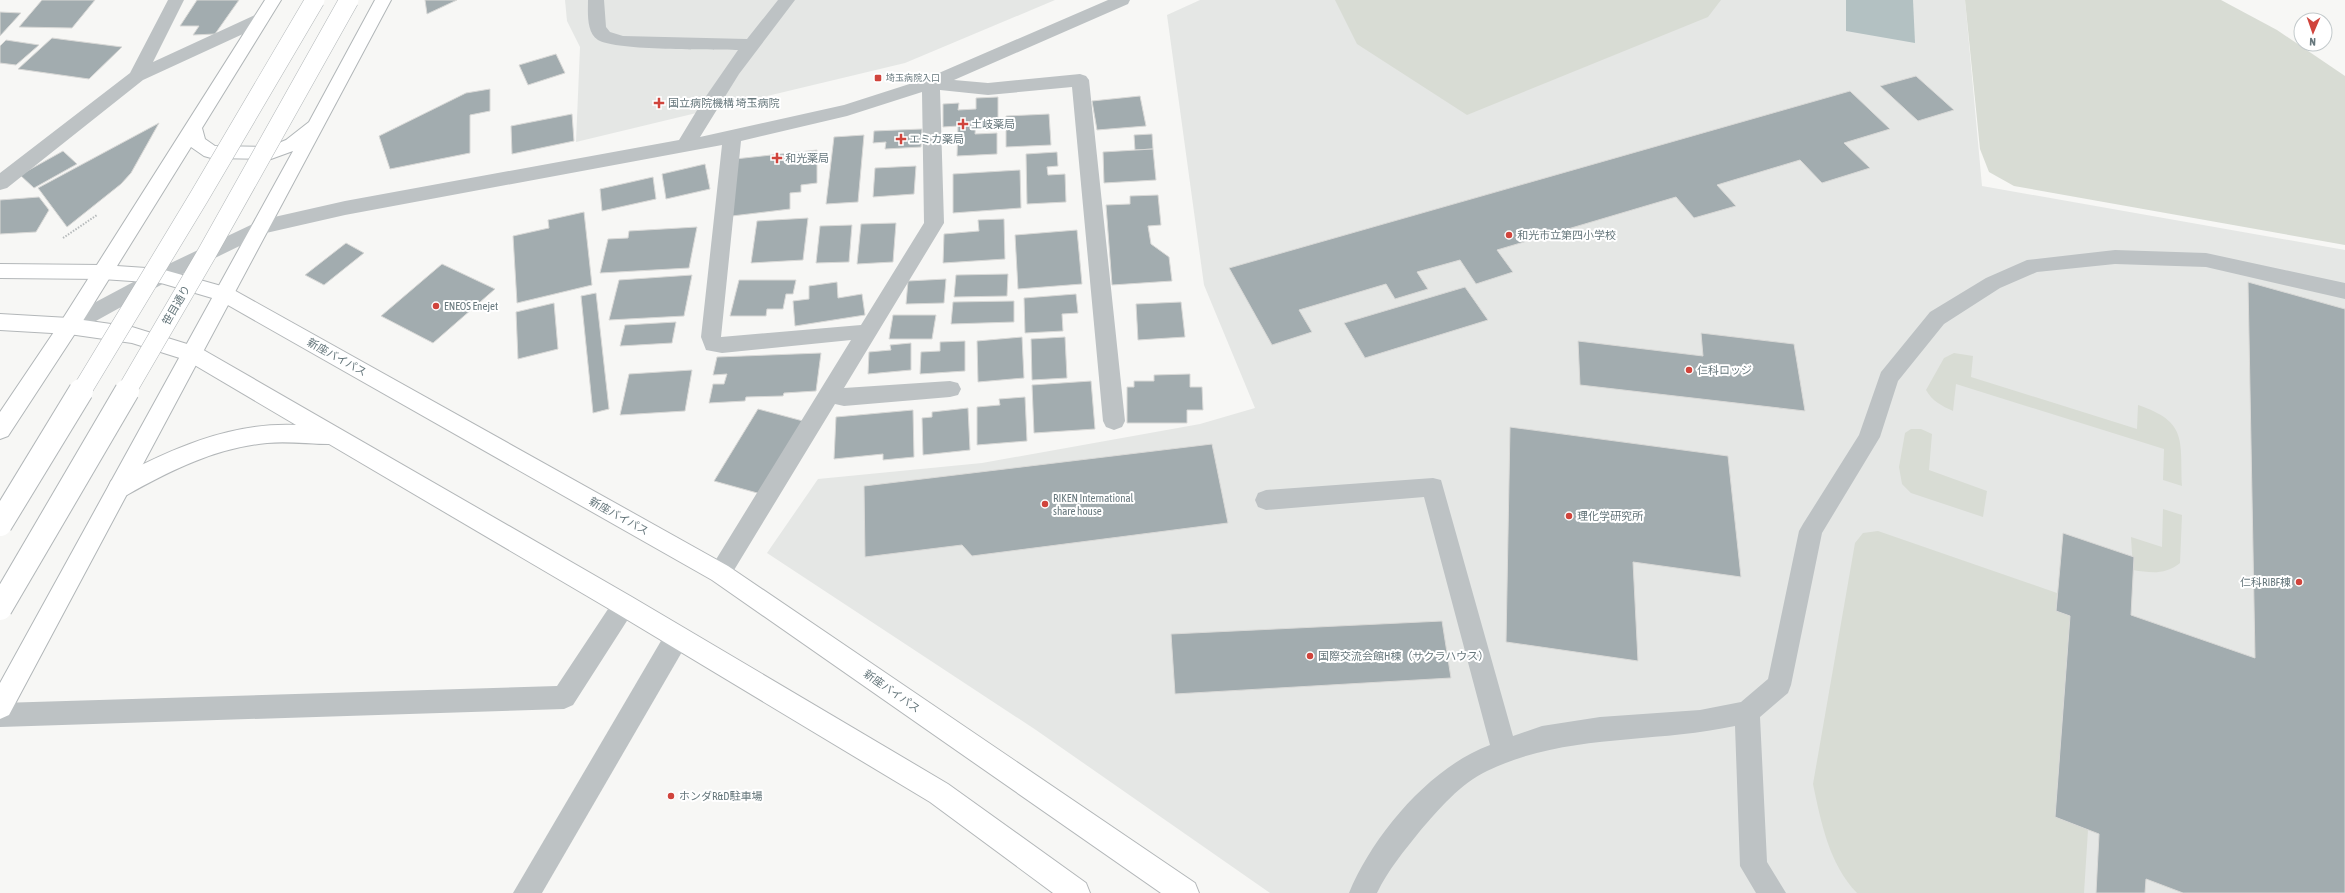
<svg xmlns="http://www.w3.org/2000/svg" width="2345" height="893" viewBox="0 0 2345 893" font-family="'Asap Condensed','Noto Sans JP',sans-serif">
	<rect width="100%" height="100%" fill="#f7f7f5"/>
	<g fill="#e5e7e5">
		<polygon points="565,0 1055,0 905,63 576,142 580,47 567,21"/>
		<polygon points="1200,0 1965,0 1982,186 2345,250 2345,893 1270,893 1036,730 767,553 818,479 982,463 1200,424 1255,408 1204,285 1167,15"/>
	</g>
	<g fill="#d8dcd4">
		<polygon points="1335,0 1721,0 1708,17 1467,115 1357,44"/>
		<polygon points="1965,0 2221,0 2277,30 2345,76 2345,245 2014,186 1989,172 1980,149"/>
		<path d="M1954 353 1973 356 1971 377 2137 429 2138 405C2188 422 2180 440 2182 486L2163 480 2164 449 1956 384 1953 411C1942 406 1932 401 1926 390L1944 358Z"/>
		<polygon points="1911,429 1921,429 1932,434 1929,470 1987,491 1983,517 1911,493 1902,484 1899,467 1905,433"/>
		<path d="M2163 509 2182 515 2180 563C2165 575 2151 573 2133 570L2131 537 2162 547Z"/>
		<path d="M1878 531 2057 593 2056 611 2070 616 2055 817 2088 830 2084 893H1857C1829 864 1821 822 1813 784L1855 543 1863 533Z"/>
	</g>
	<polygon fill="#b3c1c2" points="1846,0 1913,0 1915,43 1846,31"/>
	<g fill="#a2acaf" stroke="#d9d9d7">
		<polygon points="42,0 95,0 72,28 19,27"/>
		<polygon points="197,0 239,0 215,34 193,35 199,26 180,26"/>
		<polygon points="425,0 457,0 427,14"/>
		<polygon points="0,12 21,13 0,36"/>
		<polygon points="52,38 75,41 122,47 89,79 18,69"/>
		<polygon points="6,40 39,45 16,65 0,63 0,46"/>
		<polygon points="556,54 565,73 528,85 519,65"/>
		<polygon points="1916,76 1954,110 1918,121 1880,86"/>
		<polygon points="490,89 490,111 470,115 470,153 390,169 379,136 466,93"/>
		<polygon points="1850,91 1890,129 1844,143 1870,168 1822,183 1800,160 1717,185 1736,206 1694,218 1676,197 1497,250 1513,272 1476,284 1460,260 1417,272 1428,289 1395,299 1386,284 1299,310 1312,332 1272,345 1229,268"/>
		<polygon points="1140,96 1146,126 1097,130 1092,101"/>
		<polygon points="998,97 998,119 976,121 975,134 997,133 997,154 957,156 958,126 943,127 943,104 959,103 958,110 976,109 976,98"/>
		<polygon points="572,114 574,141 512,154 511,126"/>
		<polygon points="1049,114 1051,145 1006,147 1006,116"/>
		<polygon points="159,123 131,173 121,184 67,227 38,188"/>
		<polygon points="922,129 921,147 885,149 886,142 873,143 874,131"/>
		<polygon points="1152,134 1153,149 1135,150 1134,135"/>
		<polygon points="864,135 858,202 826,204 834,137"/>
		<polygon points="1153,149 1156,180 1104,183 1103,152"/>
		<polygon points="817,150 817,183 801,185 801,192 790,193 790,209 732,216 735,159"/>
		<polygon points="63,151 77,164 34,188 20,175"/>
		<polygon points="1057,152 1058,166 1047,167 1048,175 1065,174 1066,202 1027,204 1026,154"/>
		<polygon points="705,164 710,189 666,199 662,174"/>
		<polygon points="916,166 914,194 873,197 875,168"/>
		<polygon points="1020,170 1021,208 953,213 953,174"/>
		<polygon points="653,177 656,199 602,211 600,189"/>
		<polygon points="1158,195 1161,225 1148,226 1151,244 1169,257 1172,281 1112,285 1106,205 1130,204 1130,196"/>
		<polygon points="39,197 49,210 36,232 0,234 0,200"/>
		<polygon points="584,212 592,285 517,303 513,236 549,228 548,220"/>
		<polygon points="808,218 803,260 751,263 757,221"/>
		<polygon points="1004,219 1005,259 943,263 944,234 979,231 978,220"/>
		<polygon points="896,223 893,262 857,264 861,224"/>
		<polygon points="852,225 849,262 816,263 820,226"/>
		<polygon points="697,227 689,268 600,273 608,239 628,238 629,231"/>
		<polygon points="1077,230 1082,284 1018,289 1015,235"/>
		<polygon points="346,243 364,253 324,285 305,275"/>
		<polygon points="442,264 495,289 433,343 381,316"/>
		<polygon points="1008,274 1007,296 954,297 956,275"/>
		<polygon points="692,275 684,316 609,320 619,280"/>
		<polygon points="946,279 944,303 906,304 908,281"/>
		<polygon points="739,280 796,280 793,294 786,294 783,309 767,309 766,316 730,316"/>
		<polygon points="837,282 838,298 862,294 865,315 795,326 793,301 809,299 809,286"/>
		<polygon points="2248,282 2345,309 2345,893 2183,893 2146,879 2145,893 2096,893 2099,834 2055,817 2070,616 2056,611 2063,533 2134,557 2131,615 2255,658"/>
		<polygon points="1465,287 1488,320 1365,358 1344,323"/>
		<polygon points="596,293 609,409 593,413 581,296"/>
		<polygon points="1076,294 1078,313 1062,314 1063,331 1025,333 1024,298"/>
		<polygon points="1014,301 1014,322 951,324 953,302"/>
		<polygon points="1181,302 1185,337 1138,340 1136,304"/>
		<polygon points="554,303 558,349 518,359 516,312"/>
		<polygon points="893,315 936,315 932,339 889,339"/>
		<polygon points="676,322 672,343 620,346 625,325"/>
		<polygon points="1701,333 1794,344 1805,411 1580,385 1578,341 1703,356"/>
		<polygon points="1022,337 1024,378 978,382 977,341"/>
		<polygon points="1065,337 1067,378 1032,380 1031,339"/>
		<polygon points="965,341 965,371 920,374 921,352 940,351 940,342"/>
		<polygon points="911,343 911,370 868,374 869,352 891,350 890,345"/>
		<polygon points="821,353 816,391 784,393 783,396 746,397 745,401 709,403 713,384 724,384 727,374 713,375 717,357"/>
		<polygon points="692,370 685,411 620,415 629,374"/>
		<polygon points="1190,374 1190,387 1202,387 1203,410 1187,410 1187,423 1127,423 1127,387 1134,387 1134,381 1154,381 1154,375"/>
		<polygon points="1091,381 1095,429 1034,433 1032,385"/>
		<polygon points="1025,397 1027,441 977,445 977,407 1000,405 999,399"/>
		<polygon points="968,408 970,450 923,455 922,418 932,417 932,412"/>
		<polygon points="758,409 803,421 761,494 714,481"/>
		<polygon points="913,410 914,457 883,460 883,454 834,459 836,417"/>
		<polygon points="1510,427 1728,456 1741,577 1633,562 1638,661 1506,642"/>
		<polygon points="1212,444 1228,523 972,556 962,545 865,557 864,486"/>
		<polygon points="1442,621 1451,678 1175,694 1171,634"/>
	</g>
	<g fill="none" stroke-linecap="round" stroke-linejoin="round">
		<defs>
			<polygon id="major" points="265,0 281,0 202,128 205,139 215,146 269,147 286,140 309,122 375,0 391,0 9,715 0,719 0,683 293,151 271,159 211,158 204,156 191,147 76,332 8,436 0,439 0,412 62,320"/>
			<g id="highway">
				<polygon points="0,264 102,265 161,269 232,289 728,566 1195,883 1199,893 1161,893 712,580 219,300 161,283 102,279 0,278"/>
				<path d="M0 314 69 318 132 327 200 348 632 597 948 784 1086 883 1090 893H1053L930 802 616 613 329 444C308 444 288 441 267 443 216 448 171 470 127 495L119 497 111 495 108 488 111 481C168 450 230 422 296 425L186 360 132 343 69 334 0 330Z"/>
			</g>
		</defs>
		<use href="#major" stroke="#b1b6b8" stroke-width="2"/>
		<use href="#highway" stroke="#b3b7b9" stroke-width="2"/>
		<polyline stroke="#b7bbbc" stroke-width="2" stroke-dasharray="1.5 1.5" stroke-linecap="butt" points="63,238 97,215"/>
		<g fill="#bdc2c4" fill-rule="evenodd">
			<polygon points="168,0 184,0 153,62 255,15 267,15 269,19 267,23 143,80 7,188 0,190 0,173 130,73"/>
			<path d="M588 0H604L606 27 610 32 623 36 747 39 778 0H795L739 74 700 137 844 105 925 79 1108 0H1130L1128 4 954 80 988 83 1080 74 1086 76 1089 80 1125 421 1122 427 1114 430 1106 427 1103 421 1072 87 988 95 940 90 944 223 844 388 950 381 958 383 961 389 958 395 950 397 844 406 835 404 728 580 720 583 712 580 708 573 712 566 851 340 722 353 706 350 701 337 722 145 345 215 266 233 168 281 76 332 69 334 62 332 59 326 62 320 154 271 261 220 345 201 679 140 702 102 738 50C712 49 617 51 598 40 586 32 588 12 588 0ZM922 92 924 223 861 325 721 337 741 141 847 116Z"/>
			<path d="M2115 250 2206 253 2345 283V299L2206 267 2115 264 2037 272 2000 288 1944 324 1898 381 1880 437 1822 533 1791 685 1788 693 1760 717 1767 862 1786 893H1756L1740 866 1735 726C1651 744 1566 733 1487 771 1461 783 1438 810 1420 831 1404 851 1388 870 1377 893H1349C1373 835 1430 767 1490 745L1424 497 1266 510 1258 507 1255 500 1258 493 1266 490 1433 478 1441 480 1513 736 1542 726 1600 717 1700 710 1741 702 1768 679 1799 531 1803 524 1859 435 1881 372 1930 312 1986 278 2027 260Z"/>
			<polygon points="624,594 632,597 636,605 632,613 573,705 564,709 0,727 0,703 557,686 616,597"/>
			<polygon points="677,626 686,629 689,637 686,645 542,893 513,893 668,629"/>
		</g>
		<use href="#major" fill="#fff" fill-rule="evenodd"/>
		<use href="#highway" fill="#fff" fill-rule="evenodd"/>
		<defs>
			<g id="major-bridge-far1">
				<polyline points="81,392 199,197 315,0"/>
				<polyline points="126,392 207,253 349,0"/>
			</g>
			<g id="major-bridge">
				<polyline points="0,524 81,391"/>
				<polyline points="0,608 127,391"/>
			</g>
		</defs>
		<use href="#major-bridge-far1" stroke="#b1b6b8" stroke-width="20" stroke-linecap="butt"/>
		<use href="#major-bridge" stroke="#b1b6b8" stroke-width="26" stroke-linecap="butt"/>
		<use href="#major-bridge-far1" stroke="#fff" stroke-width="19"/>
		<use href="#major-bridge" stroke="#fff" stroke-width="24"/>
	</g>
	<g fill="#d0443c" stroke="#fff" stroke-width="1.5">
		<rect x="874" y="74" width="8" height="8" rx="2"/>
		<path d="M657 97h4v4h4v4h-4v4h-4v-4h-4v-4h4z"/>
		<path d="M961 118h4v4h4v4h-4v4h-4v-4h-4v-4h4z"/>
		<path d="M899 133h4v4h4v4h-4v4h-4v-4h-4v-4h4z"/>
		<path d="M775 152h4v4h4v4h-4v4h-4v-4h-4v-4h4z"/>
		<circle cx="1509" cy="235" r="4"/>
		<circle cx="436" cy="306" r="4"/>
		<circle cx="1689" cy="370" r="4"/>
		<circle cx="1045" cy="504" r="4"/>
		<circle cx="1569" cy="516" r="4"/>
		<circle cx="2299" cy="582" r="4"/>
		<circle cx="1310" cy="656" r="4"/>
		<circle cx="671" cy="796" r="4"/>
	</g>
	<g text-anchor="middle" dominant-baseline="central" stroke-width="4" stroke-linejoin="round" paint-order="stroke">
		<g font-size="9" fill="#66777c" stroke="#fff" text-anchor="start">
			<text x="886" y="78">埼玉病院入口</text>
		</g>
		<g font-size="11" fill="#66777c" stroke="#fff" text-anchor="start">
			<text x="668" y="103">国立病院機構 埼玉病院</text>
			<text x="971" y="124">土岐薬局</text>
			<text x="909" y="139">エミカ薬局</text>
			<text x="785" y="158">和光薬局</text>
			<text x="1517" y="235">和光市立第四小学校</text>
			<text x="444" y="306">ENEOS Enejet</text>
			<text x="1697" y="370">仁科ロッジ</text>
			<text x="1053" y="498">RIKEN International<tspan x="1053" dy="13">share house</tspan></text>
			<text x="1577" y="516">理化学研究所</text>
			<text x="2291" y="582" text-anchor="end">仁科RIBF棟</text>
			<text x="1318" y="656">国際交流会館H棟（サクラハウス）</text>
			<text x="679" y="796">ホンダR&amp;D駐車場</text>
		</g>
		<g font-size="11" fill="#66777c" stroke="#fff">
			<text transform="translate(176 305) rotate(-60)">笹目通り</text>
			<text transform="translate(337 357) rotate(29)">新座バイパス</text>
			<text transform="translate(619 516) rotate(29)">新座バイパス</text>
			<text transform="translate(892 691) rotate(35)">新座バイパス</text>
		</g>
	</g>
	<g transform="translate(2313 32) rotate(182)"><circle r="19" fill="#ffffff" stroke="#c2c9cb"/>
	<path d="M0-3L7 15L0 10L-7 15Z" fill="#d0443c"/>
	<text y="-6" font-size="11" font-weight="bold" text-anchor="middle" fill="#66777c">N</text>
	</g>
</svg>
